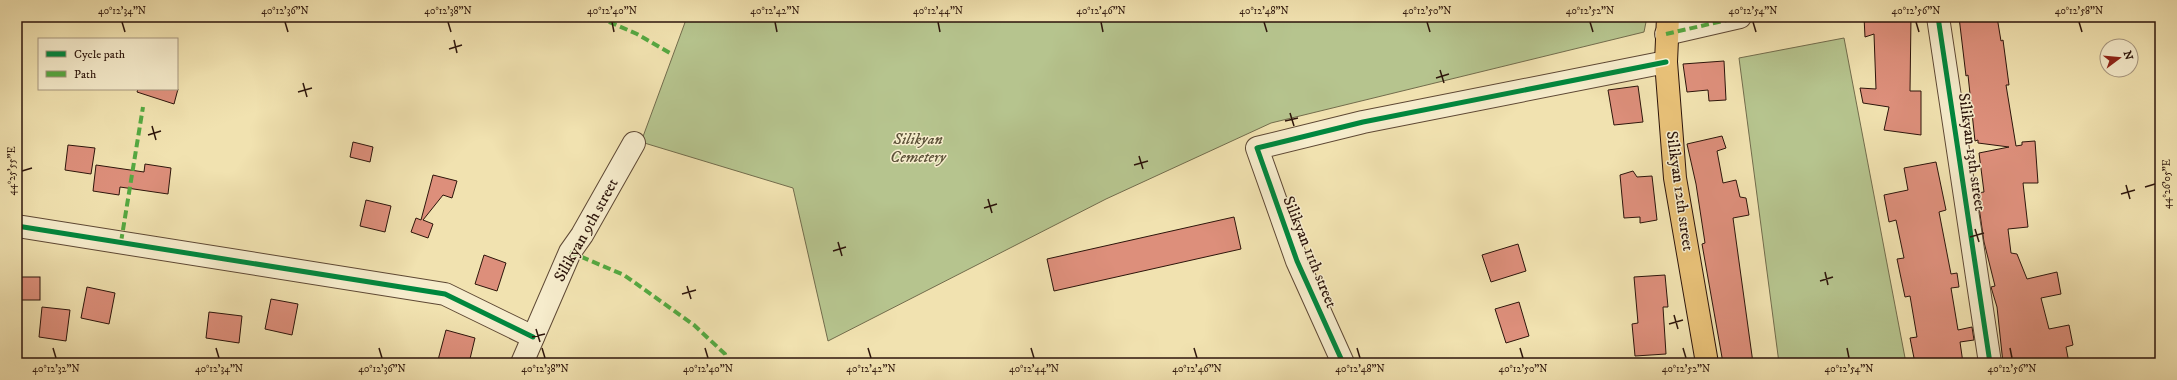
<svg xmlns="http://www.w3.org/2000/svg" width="2177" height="380" viewBox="0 0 2177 380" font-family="'IM FELL DW Pica',serif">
	<rect width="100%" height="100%" fill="#f1e2b0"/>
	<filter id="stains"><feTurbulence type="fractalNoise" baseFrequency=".005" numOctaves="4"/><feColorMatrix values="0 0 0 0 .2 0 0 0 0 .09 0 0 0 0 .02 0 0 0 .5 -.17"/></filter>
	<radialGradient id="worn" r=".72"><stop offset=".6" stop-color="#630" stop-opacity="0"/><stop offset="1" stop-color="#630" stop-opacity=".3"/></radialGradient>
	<g fill="#b6c48e" stroke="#726c4c">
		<polygon points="687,17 1647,17 1644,32 1271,123 1106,199 828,341 793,188 641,142"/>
		<polygon points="1844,38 1906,363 1779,363 1739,58"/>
	</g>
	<g fill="#dd8f7b" stroke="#2d150b">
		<polygon points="1864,17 1911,17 1910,91 1921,91 1921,135 1884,130 1889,107 1863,103 1860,88 1876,89 1874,34 1865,37"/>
		<polygon points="1959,17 1997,17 2001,41 2003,40 2009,85 2006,85 2016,146 2022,145 2022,142 2035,141 2038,183 2023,183 2028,227 2008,229 2011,253 2017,254 2027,279 2057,272 2061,294 2041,298 2049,329 2069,325 2073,345 2066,347 2069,363 2003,363 1997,307 1991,287 1995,286 1984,242 1977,193 1984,192 1979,153 2009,147 1978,143 1978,140 1975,141 1968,75 1966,76"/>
		<polygon points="1724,61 1726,100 1709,101 1708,90 1687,92 1683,64"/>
		<polygon points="1638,86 1643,122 1614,125 1608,90"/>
		<polygon points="138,89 178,89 174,104 137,92"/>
		<polygon points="1722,136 1726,148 1717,151 1723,183 1736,180 1740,197 1746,198 1749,215 1733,218 1753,363 1723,363 1702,244 1705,243 1696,184 1687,144"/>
		<polygon points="353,142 373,147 370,162 350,157"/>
		<polygon points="68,145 95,148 91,174 65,170"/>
		<polygon points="1936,162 1946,210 1939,212 1951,274 1957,273 1959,287 1951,288 1958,330 1972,327 1974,340 1960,342 1963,363 1915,363 1910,338 1917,337 1910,296 1905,297 1897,259 1904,258 1896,220 1889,222 1884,195 1908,190 1904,168"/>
		<polygon points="145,164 171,168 168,194 120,187 119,195 93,191 96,165 144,172"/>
		<polygon points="1633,171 1637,177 1652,176 1657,220 1640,223 1640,217 1624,218 1620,175"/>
		<polygon points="433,175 457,181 452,198 443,195 423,220 433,224 428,238 411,232 416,218 421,220"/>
		<polygon points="366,200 391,206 385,232 360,226"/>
		<polygon points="1234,217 1241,249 1054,291 1047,259"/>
		<polygon points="1518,244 1526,271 1491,282 1482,255"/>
		<polygon points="484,255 506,263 497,291 475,284"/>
		<polygon points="1665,275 1668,307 1663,307 1666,354 1635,356 1632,324 1638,323 1634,277"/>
		<rect x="17" y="277" width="23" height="23"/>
		<polygon points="87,287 115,293 109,324 81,318"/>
		<polygon points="271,299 298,304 292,335 265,329"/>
		<polygon points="1519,302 1529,336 1506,343 1495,309"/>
		<polygon points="42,307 70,310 66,341 39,337"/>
		<polygon points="209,312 242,316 239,343 206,338"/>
		<polygon points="446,330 475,338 469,363 449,363 438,360"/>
	</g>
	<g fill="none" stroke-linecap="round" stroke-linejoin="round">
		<defs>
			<g id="minor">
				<polyline points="1938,17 1990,363"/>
				<polyline points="1666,34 1740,17"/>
				<polyline points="17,226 445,294 533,337"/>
				<polyline points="522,363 570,252 582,235 634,143"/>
				<polyline points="1343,363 1297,261 1257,148 1363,122 1666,62"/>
			</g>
			<polyline id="major" points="1668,17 1666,62 1675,178 1707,363"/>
		</defs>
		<use href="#minor" stroke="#5e4834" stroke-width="24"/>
		<use href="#major" stroke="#2d150b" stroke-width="24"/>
		<use href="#minor" stroke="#f6eccc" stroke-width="22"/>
		<use href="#major" stroke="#e8c178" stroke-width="22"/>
		<g stroke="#54a941" stroke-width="4" stroke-dasharray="8 4" stroke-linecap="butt">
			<polyline points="598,17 637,34 670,53"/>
			<polyline points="1666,34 1740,17"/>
			<polyline points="121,242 143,107"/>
			<polyline points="570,252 624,275 694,325 725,354 728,363"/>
		</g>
		<defs>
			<g id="cycleway">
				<polyline points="1938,17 1990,363"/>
				<polyline points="17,226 445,294 533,337"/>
				<polyline points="1343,363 1297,261 1257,148 1363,122 1666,62"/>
			</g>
		</defs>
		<use href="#cycleway" stroke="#f6eccc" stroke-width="8"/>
		<use href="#cycleway" stroke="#00873e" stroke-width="5"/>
	</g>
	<path fill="none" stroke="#2d150b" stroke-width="1.5" d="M122 22 125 32M285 22 288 32M448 22 451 32M612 22 614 32M775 22 777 32M938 22 940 32M1101 22 1103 32M1264 22 1267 32M1427 22 1430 32M1590 22 1593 32M1753 22 1756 32M1916 22 1919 32M2079 22 2082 32M454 40 457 53M449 49 462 45M1440 70 1444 83M1436 78 1449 74M303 83 307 97M298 92 312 88M1290 113 1294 126M1285 121 1298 118M152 126 156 140M148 135 161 131M1139 156 1143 169M1134 165 1148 161M22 171 32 168M2126 185 2130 199M2145 187 2155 184M2121 194 2135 190M988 199 992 213M984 208 997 204M1975 229 1979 242M1970 237 1984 233M838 242 842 256M833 251 846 247M1825 272 1828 285M1820 281 1833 277M687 286 691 299M682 294 696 290M1674 315 1678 329M1669 324 1683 320M536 329 540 342M532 337 545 334M53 348 56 358M216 348 219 358M379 348 382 358M542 348 545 358M705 348 708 358M868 348 871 358M1031 348 1034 358M1194 348 1197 358M1357 348 1360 358M1520 348 1523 358M1683 348 1686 358M1847 348 1849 358M2010 348 2012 358"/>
	<g text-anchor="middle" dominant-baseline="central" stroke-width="3" stroke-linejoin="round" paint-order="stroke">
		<g font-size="16" font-style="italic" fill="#5d5239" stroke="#f6eccc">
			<text x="918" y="139">Silikyan<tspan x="918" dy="18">Cemetery</tspan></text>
		</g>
		<g font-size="16" fill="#2d150b" stroke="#f6eccc">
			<text transform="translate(1972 152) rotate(82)">Silikyan 13th street</text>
			<text transform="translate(1680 191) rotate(82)">Silikyan 12th street</text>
			<text transform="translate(586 230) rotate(-61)">Silikyan 9th street</text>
			<text transform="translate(1310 252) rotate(68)">Silikyan 11th street</text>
		</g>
	</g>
	<rect width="2177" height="380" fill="none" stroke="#f1e2b0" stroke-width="44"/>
	<rect x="38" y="38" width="140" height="52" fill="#f6eccc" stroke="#a6967f"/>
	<rect x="46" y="51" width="20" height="6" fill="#00873e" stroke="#a6967f"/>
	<text x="74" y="58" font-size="12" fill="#2d150b">Cycle path</text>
	<rect x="46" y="71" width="20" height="6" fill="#54a941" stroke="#a6967f"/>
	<text x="74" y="78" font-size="12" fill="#2d150b">Path</text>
	<g transform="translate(2119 58) rotate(74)"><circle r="19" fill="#f6eccc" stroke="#a6967f"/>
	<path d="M0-3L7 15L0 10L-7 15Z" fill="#8f2418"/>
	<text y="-6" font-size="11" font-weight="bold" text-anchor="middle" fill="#2d150b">N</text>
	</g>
	<rect x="22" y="22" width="2133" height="336" fill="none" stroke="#2d150b" stroke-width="1.5"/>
	<g font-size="10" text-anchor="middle" fill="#2d150b">
		<text x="122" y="14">40°12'34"N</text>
		<text x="285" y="14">40°12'36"N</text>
		<text x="448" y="14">40°12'38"N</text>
		<text x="612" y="14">40°12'40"N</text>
		<text x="775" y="14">40°12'42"N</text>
		<text x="938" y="14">40°12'44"N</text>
		<text x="1101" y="14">40°12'46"N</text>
		<text x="1264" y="14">40°12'48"N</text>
		<text x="1427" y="14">40°12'50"N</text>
		<text x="1590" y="14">40°12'52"N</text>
		<text x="1753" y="14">40°12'54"N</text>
		<text x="1916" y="14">40°12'56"N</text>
		<text x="2079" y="14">40°12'58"N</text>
		<text transform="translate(11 171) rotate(-90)" y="4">44°25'55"E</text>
		<text transform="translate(2166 184) rotate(-90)" y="4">44°26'05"E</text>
		<text x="56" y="372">40°12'32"N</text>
		<text x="219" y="372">40°12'34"N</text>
		<text x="382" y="372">40°12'36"N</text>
		<text x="545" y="372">40°12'38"N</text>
		<text x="708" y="372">40°12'40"N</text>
		<text x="871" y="372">40°12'42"N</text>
		<text x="1034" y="372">40°12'44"N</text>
		<text x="1197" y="372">40°12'46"N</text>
		<text x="1360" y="372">40°12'48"N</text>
		<text x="1523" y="372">40°12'50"N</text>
		<text x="1686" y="372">40°12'52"N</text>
		<text x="1849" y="372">40°12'54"N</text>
		<text x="2012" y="372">40°12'56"N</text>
	</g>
	<rect width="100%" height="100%" filter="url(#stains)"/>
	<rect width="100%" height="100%" fill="url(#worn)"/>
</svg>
